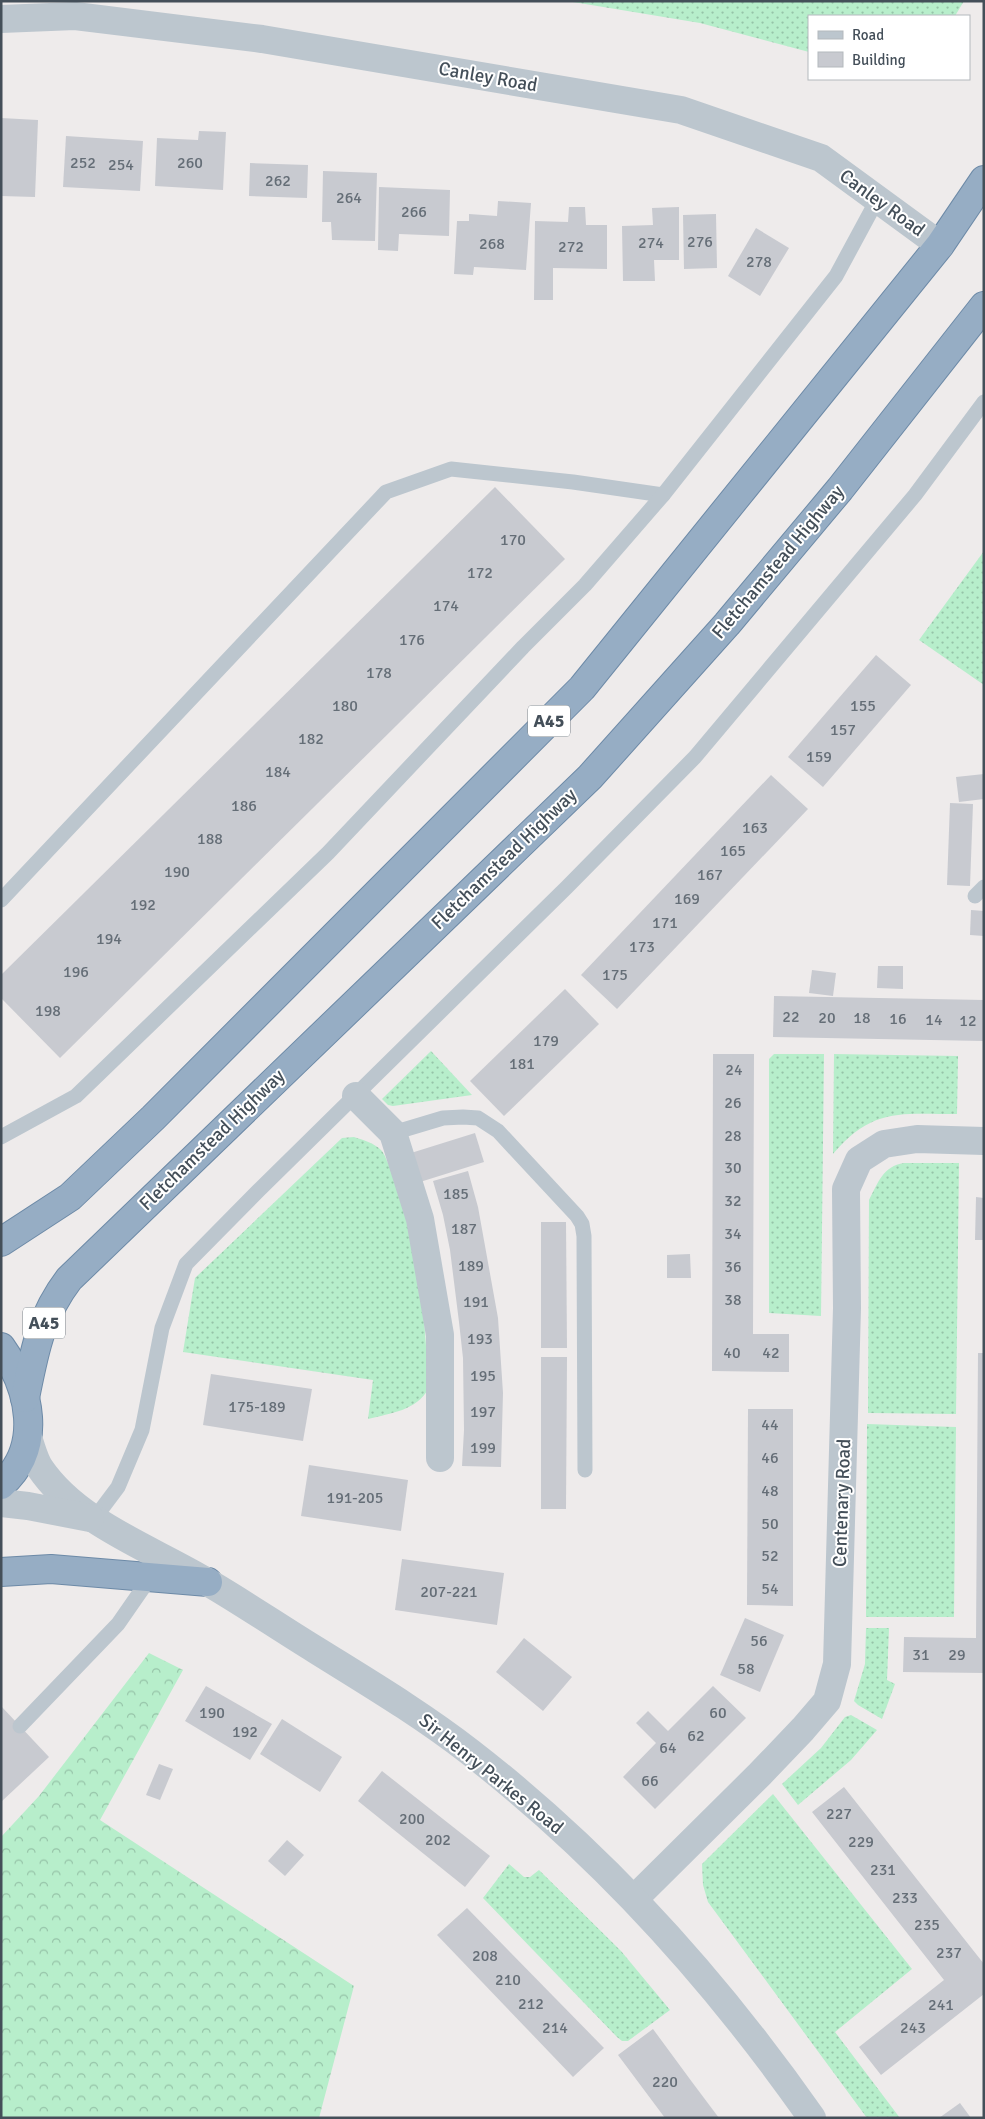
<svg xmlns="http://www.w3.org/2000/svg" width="985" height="2119" viewBox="0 0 985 2119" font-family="Signika,sans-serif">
	<defs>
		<pattern id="grass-dots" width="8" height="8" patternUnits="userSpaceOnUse" patternTransform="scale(1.25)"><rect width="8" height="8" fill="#b7eecb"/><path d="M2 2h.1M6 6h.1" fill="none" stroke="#96c3a8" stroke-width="1.8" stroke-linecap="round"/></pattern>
		<pattern id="forest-crowns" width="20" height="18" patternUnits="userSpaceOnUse" patternTransform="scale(1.25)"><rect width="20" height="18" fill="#b7eecb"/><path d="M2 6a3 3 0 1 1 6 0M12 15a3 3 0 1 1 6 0" fill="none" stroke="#96c3a8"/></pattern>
	</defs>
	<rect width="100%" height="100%" fill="#eeebeb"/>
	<g fill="url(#grass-dots)">
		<polygon points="567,1 964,1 955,16 809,16 809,52 700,23"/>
		<polygon points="984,551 984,685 919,640"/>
		<polygon points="431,1051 472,1095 393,1106 388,1105 382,1099"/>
		<polygon points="774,1054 824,1054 821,1316 769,1313 769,1059"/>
		<path d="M834 1054 958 1056 957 1114C902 1114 872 1107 833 1154Z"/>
		<path d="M354 1137C363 1140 374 1143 381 1150 385 1154 387 1162 390 1167 421 1226 424 1322 429 1388 416 1411 391 1413 368 1419L373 1380 183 1352 195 1278 342 1138Z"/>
		<path d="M904 1163H959L956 1414 868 1413 869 1200C878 1183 883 1166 904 1163Z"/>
		<polygon points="867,1424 956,1427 954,1617 866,1617"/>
		<polygon points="866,1628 889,1628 887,1680 895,1684 882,1719 858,1705 854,1701 865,1664"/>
		<polygon points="851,1715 877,1730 851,1760 798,1805 782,1784 821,1748 845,1717"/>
		<polygon points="773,1794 912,1969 835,2032 900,2118 867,2118 708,1902 703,1885 702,1864"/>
		<polygon points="509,1864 524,1877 530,1877 539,1870 621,1951 670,2010 628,2041 622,2041 617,2037 483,1898"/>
	</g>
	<polygon fill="url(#forest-crowns)" points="149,1653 183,1670 100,1820 354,1986 319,2118 1,2118 1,1837 39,1796"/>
	<g fill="#c8cad0">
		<polygon points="1,118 38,120 35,197 1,196"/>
		<polygon points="199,131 226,132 223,190 155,186 157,138 198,140"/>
		<polygon points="66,136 143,141 140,191 63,187"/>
		<polygon points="250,163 308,165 307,198 249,196"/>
		<polygon points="323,171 377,173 375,241 332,240 331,222 322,222"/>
		<polygon points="379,187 450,190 449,236 399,234 398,251 378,250"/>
		<polygon points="498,201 531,203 526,270 474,267 473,275 454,274 457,221 469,221 469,214 497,216"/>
		<polygon points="569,207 585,207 586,225 607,225 607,269 553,268 553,300 534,300 535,221 568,222"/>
		<polygon points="679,207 679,260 654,260 655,281 623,281 622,226 653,225 652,208"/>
		<polygon points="716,214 717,268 684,269 683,215"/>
		<polygon points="756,228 789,248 760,296 728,276"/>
		<polygon points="495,487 565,559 60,1058 1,998 1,975"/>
		<polygon points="876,655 911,685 823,787 788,757"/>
		<polygon points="984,774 984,799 959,802 956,777"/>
		<polygon points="771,775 808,809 617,1009 581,975"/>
		<polygon points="950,803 973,804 970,886 947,885"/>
		<polygon points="971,910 984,911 984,936 970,935"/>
		<polygon points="878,966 903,966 903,989 877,988"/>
		<polygon points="812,970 836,973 833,996 809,993"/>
		<polygon points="565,989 599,1024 504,1116 470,1081"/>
		<polygon points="774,996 984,1000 984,1041 773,1037"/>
		<polygon points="713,1054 754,1054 753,1334 789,1334 789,1372 712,1371"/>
		<polygon points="475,1133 484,1162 420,1182 411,1153"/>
		<polygon points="468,1171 478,1207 498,1318 503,1393 501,1467 462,1466 464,1430 463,1358 459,1322 450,1250 443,1215 433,1181"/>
		<polygon points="976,1197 984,1198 984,1240 975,1240"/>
		<polygon points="541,1222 566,1222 567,1348 541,1348"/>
		<polygon points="690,1254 691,1278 667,1278 667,1255"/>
		<polygon points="978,1353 984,1353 984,1673 903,1672 904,1637 976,1638"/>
		<polygon points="541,1357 567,1357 566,1509 541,1509"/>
		<polygon points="211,1374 312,1389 303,1441 203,1425"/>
		<polygon points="748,1409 793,1409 793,1606 747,1605"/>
		<polygon points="309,1465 408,1480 401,1531 301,1516"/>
		<polygon points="402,1559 504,1573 497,1625 395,1610"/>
		<polygon points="745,1618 784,1635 760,1692 720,1675"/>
		<polygon points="524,1638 572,1677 543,1711 496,1672"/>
		<polygon points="206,1686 272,1724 250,1760 185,1721"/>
		<polygon points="713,1686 746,1718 655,1809 623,1777 656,1743 636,1723 648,1711 668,1731"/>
		<polygon points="1,1706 49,1757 1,1802"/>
		<polygon points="282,1719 342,1757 320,1792 260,1754"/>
		<polygon points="159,1764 173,1769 160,1800 146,1795"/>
		<polygon points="382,1771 490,1856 465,1887 358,1801"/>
		<polygon points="844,1787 984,1964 984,1994 881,2075 859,2047 944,1980 812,1812"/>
		<polygon points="287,1840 304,1855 285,1876 268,1861"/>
		<polygon points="467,1908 604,2048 573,2077 437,1935"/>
		<polygon points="653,2029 692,2082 719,2118 665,2118 618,2055"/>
		<polygon points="960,2103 971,2118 939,2118"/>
	</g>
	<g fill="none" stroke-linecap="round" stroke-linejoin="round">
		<defs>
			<g id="trunk">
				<polyline points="1,1242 70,1197 153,1118 582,688 940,245 984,180"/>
				<path d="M1 1347C30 1388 44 1447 1 1485"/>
				<path d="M25 1398C34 1353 40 1317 69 1279L590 777 727 624 840 489 984 306"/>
				<polyline points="1,1572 51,1569 208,1582"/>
			</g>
		</defs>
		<use href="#trunk" stroke="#6d8aa7" stroke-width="30"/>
		<g stroke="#bcc6ce" stroke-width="15">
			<polyline points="975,896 984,887"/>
			<polyline points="1,900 386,492 451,469 573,482 663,495"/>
			<polyline points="393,1133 443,1118 463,1117 478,1118 498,1131 577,1216 582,1224 584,1236 585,1470"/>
			<polyline points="1,1137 76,1096 328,853 523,647 585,585 663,495 836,276 877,200"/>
			<polyline points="94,1519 118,1487 142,1430 162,1328 186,1264 258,1191 567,887 695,757 915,495 984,402"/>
			<polyline points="20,1726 118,1624 152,1575"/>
		</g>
		<g stroke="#bcc6ce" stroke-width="28">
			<polyline points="1,19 75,16 262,39 681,110 821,158 940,245"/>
			<polyline points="356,1096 393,1133 420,1219 440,1335 440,1458"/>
			<polyline points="634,1899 760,1774 803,1729 827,1701 837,1664 847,1308 846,1189 859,1160 884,1144 917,1139 984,1141"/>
		</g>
		<g stroke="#bcc6ce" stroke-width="28">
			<path d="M28 1438C32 1448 34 1459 40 1468 77 1523 153 1549 209 1583 245 1604 280 1628 316 1650 369 1683 421 1714 470 1752 603 1855 716 1981 812 2118"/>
			<polyline points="1,1503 28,1506 90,1518"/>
		</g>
		<use href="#trunk" stroke="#96adc4" stroke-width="28"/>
	</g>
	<g text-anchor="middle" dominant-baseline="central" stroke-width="4" stroke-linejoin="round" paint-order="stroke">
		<g font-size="16" fill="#656e77">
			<text x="83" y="163">252</text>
			<text x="190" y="163">260</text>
			<text x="121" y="165">254</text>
			<text x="278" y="181">262</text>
			<text x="349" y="198">264</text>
			<text x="414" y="212">266</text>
			<text x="700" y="242">276</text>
			<text x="651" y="243">274</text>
			<text x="492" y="244">268</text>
			<text x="571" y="247">272</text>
			<text x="759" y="262">278</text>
			<text x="513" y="540">170</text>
			<text x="480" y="573">172</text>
			<text x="446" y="606">174</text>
			<text x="412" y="640">176</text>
			<text x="379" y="673">178</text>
			<text x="345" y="706">180</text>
			<text x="863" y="706">155</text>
			<text x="843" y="730">157</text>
			<text x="311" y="739">182</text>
			<text x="819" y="757">159</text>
			<text x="278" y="772">184</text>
			<text x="244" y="806">186</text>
			<text x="755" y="828">163</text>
			<text x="210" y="839">188</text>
			<text x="733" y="851">165</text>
			<text x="177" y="872">190</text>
			<text x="710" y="875">167</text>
			<text x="687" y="899">169</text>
			<text x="143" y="905">192</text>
			<text x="665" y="923">171</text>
			<text x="109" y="939">194</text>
			<text x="642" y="947">173</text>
			<text x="76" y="972">196</text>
			<text x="615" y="975">175</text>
			<text x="48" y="1011">198</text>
			<text x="791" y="1017">22</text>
			<text x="827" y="1018">20</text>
			<text x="862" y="1018">18</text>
			<text x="898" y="1019">16</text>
			<text x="934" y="1020">14</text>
			<text x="968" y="1021">12</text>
			<text x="546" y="1041">179</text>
			<text x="522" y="1064">181</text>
			<text x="734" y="1070">24</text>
			<text x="733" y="1103">26</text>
			<text x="733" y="1136">28</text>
			<text x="733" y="1168">30</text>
			<text x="456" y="1194">185</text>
			<text x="733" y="1201">32</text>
			<text x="464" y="1229">187</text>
			<text x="733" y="1234">34</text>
			<text x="471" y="1266">189</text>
			<text x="733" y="1267">36</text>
			<text x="733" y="1300">38</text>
			<text x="476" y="1302">191</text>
			<text x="480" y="1339">193</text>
			<text x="732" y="1353">40</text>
			<text x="771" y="1353">42</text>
			<text x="483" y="1376">195</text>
			<text x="257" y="1407">175-189</text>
			<text x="483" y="1412">197</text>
			<text x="770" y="1425">44</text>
			<text x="483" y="1448">199</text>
			<text x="770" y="1458">46</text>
			<text x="770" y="1491">48</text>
			<text x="355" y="1498">191-205</text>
			<text x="770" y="1524">50</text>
			<text x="770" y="1556">52</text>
			<text x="770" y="1589">54</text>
			<text x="449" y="1592">207-221</text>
			<text x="759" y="1641">56</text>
			<text x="921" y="1655">31</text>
			<text x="957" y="1655">29</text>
			<text x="746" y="1669">58</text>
			<text x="212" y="1713">190</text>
			<text x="718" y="1713">60</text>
			<text x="245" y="1732">192</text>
			<text x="696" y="1736">62</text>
			<text x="668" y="1748">64</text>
			<text x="650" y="1781">66</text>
			<text x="839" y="1814">227</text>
			<text x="412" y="1819">200</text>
			<text x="438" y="1840">202</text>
			<text x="861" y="1842">229</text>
			<text x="883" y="1870">231</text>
			<text x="905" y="1898">233</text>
			<text x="927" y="1925">235</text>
			<text x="949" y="1953">237</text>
			<text x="485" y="1956">208</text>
			<text x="508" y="1980">210</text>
			<text x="531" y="2004">212</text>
			<text x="941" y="2005">241</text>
			<text x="555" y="2028">214</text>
			<text x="913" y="2028">243</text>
			<text x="665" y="2082">220</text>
		</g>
		<g fill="#fff" stroke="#7c848b" stroke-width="1">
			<rect x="528" y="705.5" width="42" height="31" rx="4"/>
			<rect x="23" y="1307.5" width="42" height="31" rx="4"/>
		</g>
		<g font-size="18" font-weight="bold" fill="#444f59">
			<text x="549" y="721">A45</text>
			<text x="44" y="1323">A45</text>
		</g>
		<g font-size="19" fill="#444f59" stroke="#fff">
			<text transform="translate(488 77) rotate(10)">Canley Road</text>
			<text transform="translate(882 203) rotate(36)">Canley Road</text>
			<text transform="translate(778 562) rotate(-50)">Fletchamstead Highway</text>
			<text transform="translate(504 859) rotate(-44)">Fletchamstead Highway</text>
			<text transform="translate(212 1140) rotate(-44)">Fletchamstead Highway</text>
			<text transform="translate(842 1503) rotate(-88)">Centenary Road</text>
			<text transform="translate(491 1774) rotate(39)">Sir Henry Parkes Road</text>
		</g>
	</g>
	<rect width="985" height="2119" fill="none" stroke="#444f59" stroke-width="5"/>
	<rect x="808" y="15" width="162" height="65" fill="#ffffff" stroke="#b4b9bd"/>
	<rect x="818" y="31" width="25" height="8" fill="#bcc6ce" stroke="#b4b9bd"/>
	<text x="852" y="40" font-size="15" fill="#444f59">Road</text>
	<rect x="818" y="52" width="25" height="15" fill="#c8cad0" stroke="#b4b9bd"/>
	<text x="852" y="65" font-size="15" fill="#444f59">Building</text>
</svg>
